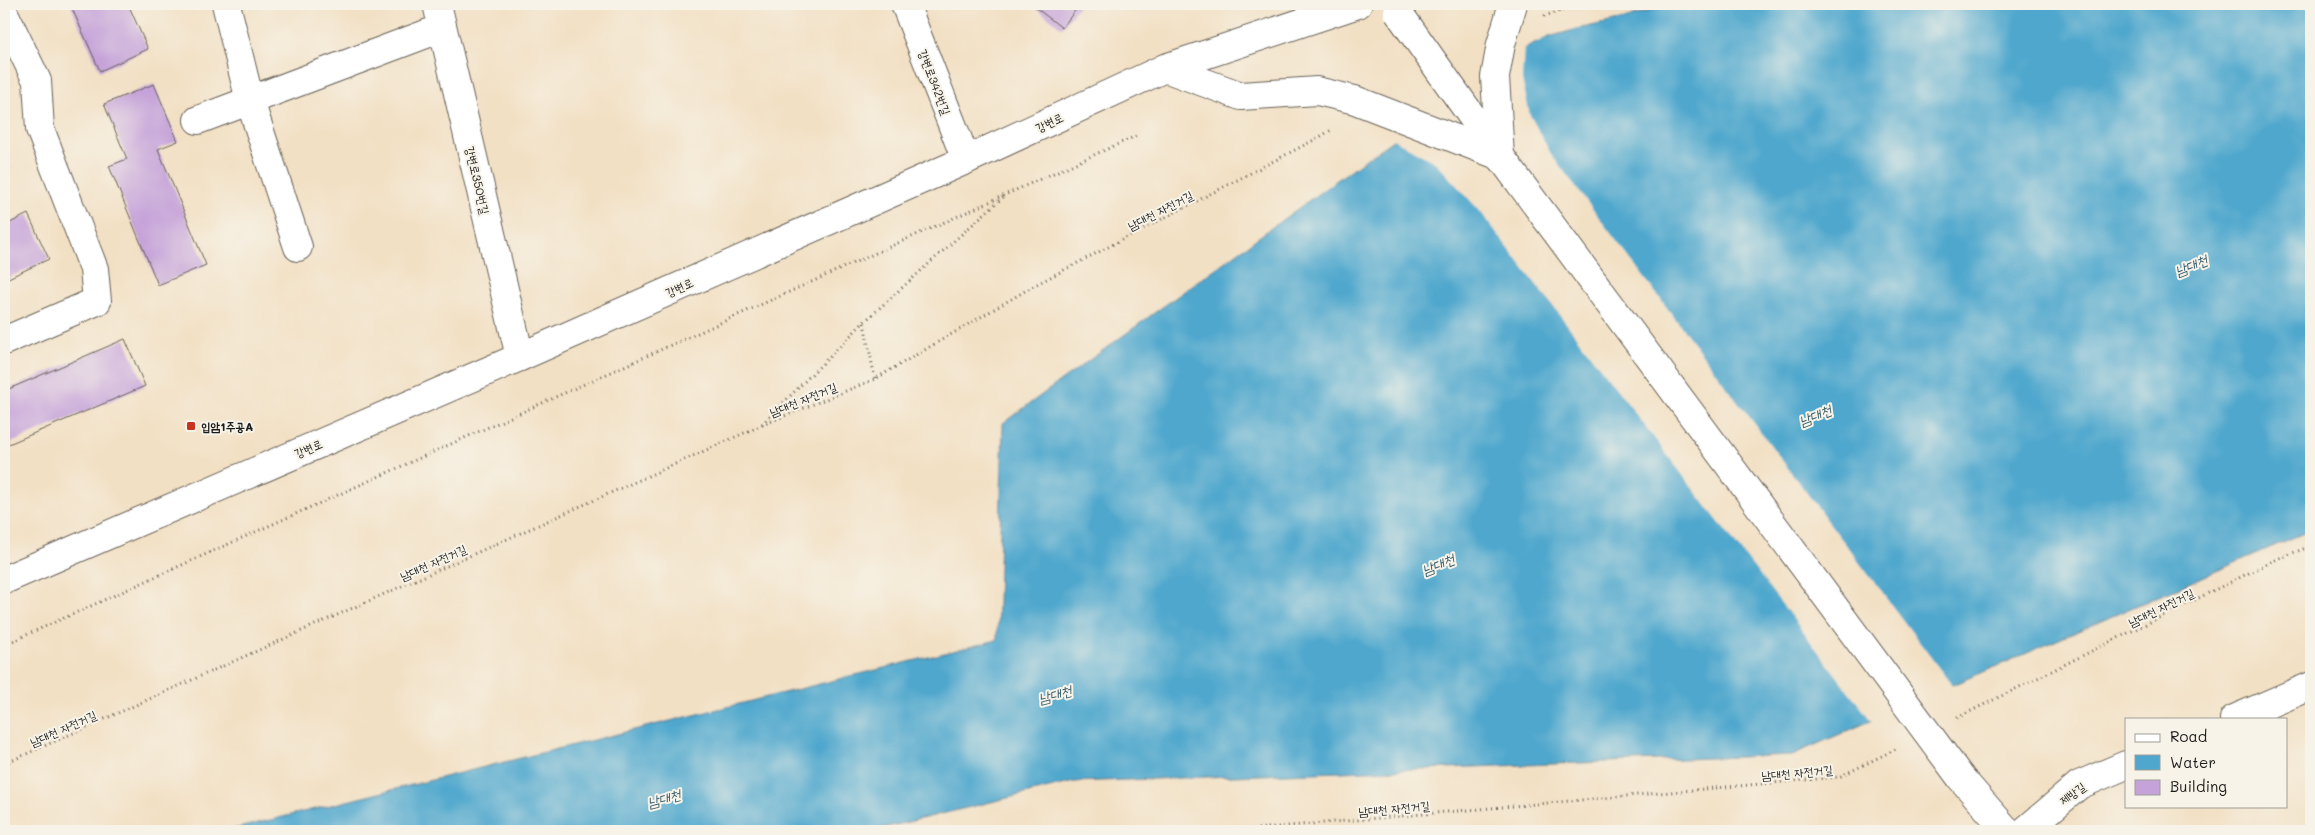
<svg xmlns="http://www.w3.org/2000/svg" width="2315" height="835" viewBox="0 0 2315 835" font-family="Mali,'Poor Story',sans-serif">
	<rect width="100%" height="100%" fill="#f7f3e8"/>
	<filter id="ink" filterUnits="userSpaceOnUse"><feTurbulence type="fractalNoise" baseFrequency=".02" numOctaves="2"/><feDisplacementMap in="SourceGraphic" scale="10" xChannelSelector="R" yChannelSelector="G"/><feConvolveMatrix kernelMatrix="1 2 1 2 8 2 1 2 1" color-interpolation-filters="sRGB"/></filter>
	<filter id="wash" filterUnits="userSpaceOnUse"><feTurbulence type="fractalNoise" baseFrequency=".0096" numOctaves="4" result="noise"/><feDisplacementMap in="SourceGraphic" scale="20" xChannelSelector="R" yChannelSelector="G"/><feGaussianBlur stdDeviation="1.12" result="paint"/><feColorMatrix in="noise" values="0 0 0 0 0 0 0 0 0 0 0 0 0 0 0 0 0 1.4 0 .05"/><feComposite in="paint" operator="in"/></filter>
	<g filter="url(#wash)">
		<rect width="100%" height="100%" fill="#f2e0c4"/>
		<polygon fill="#50a7cd" stroke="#366274" points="1671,4 2311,4 2311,530 1792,755 1074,782 871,831 226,831 997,640 1003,423 1370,156 1520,51 1549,37 1577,29 1624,19"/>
		<polygon fill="#f2e0c4" points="1524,46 1522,79 1530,115 1551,154 1954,688 1873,723 1479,210 1436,163 1391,138"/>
		<g id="blocks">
			<g fill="#c5a2d9">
				<polygon points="70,4 128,4 148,49 100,71"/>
				<polygon points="1031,4 1080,4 1062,28"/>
				<polygon points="154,84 178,141 158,149 206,265 158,285 109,166 127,159 104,104"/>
				<polygon points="28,214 49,259 4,280 4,226"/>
				<polygon points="125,339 145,386 4,446 4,391"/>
			</g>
		</g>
	</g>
	<g filter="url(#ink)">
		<use href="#blocks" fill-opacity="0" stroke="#676157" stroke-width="1"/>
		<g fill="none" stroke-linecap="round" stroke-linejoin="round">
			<defs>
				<g id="minor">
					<polyline points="226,4 250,101 298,247"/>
					<polyline points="437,4 520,357"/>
					<polyline points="905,4 966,160"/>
					<polyline points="4,13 37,81 40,129 94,269 97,301 4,341"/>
					<polyline points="1165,68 1241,96"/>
					<polyline points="198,120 442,28"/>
					<polyline points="4,580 520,357 966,160 1165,68 1358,4"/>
					<polyline points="2234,719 2311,686"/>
					<polyline points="1961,778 2007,831"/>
					<polyline points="2025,831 2079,785 2126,765"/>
				</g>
			</defs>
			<use href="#minor" stroke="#676157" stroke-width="30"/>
			<g stroke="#676157" stroke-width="3" stroke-dasharray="1 4" stroke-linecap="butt">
				<polyline points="1544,16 1584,4"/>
				<polyline points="864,323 875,379"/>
				<polyline points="762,424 864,322 1003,197"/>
				<polyline points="4,645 1136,136"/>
				<polyline points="1957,718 2277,559 2311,546"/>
				<polyline points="4,764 760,426 875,379 1037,284 1318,138 1333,129"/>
				<polyline points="1233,831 1839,777 1898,748"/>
			</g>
			<use href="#minor" stroke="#fff" stroke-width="28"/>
			<defs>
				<g id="minor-bridge">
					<polyline points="1398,12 1500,156 1961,778"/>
					<polyline points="1241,96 1317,91 1355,100 1500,156 1495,77 1501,44 1513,4"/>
				</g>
			</defs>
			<use href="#minor-bridge" stroke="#676157" stroke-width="30" stroke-linecap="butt"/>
			<use href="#minor-bridge" stroke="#fff" stroke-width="28"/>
		</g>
	</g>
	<rect fill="#c8321e" stroke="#f7f3e8" stroke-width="2" x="186" y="421" width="10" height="10" rx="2.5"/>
	<g text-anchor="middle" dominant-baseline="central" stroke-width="4" stroke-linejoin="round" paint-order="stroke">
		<g font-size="12" fill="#1c1c1c" stroke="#f7f3e8">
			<text transform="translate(935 82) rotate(69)">강변로342번길</text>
			<text transform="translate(1049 122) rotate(-25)">강변로</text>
			<text transform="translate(478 180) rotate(77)">강변로350번길</text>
			<text transform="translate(1160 210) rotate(-27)">남대천 자전거길</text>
			<text transform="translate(679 287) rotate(-24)">강변로</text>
			<text transform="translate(803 399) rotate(-22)">남대천 자전거길</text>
			<text transform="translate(308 448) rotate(-23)">강변로</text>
			<text transform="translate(433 562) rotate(-24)">남대천 자전거길</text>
			<text transform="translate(2161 607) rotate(-26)">남대천 자전거길</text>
			<text transform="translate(63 728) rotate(-24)">남대천 자전거길</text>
			<text transform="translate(1797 772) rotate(-5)">남대천 자전거길</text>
			<text transform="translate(2072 793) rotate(-36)">제방길</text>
			<text transform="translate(1394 808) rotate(-5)">남대천 자전거길</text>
		</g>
		<g font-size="12" font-weight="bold" fill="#1c1c1c" stroke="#f7f3e8" text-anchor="start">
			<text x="201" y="426">입암1주공A</text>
		</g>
		<g font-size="14" font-style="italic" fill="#335b6c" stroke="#f7f3e8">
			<text transform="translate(2191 265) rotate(-22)">남대천</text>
			<text transform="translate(1815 415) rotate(-22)">남대천</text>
			<text transform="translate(1438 564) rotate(-22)">남대천</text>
			<text transform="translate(1055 694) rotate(-15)">남대천</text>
			<text transform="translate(664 798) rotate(-15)">남대천</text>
		</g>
	</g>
	<rect width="2315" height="835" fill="none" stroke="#f7f3e8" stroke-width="20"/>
	<rect x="2125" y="718" width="162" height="90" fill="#f7f3e8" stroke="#9f9d96"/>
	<rect x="2135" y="734" width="25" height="8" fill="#ffffff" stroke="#9f9d96"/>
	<text x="2170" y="742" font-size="15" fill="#1c1c1c">Road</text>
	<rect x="2135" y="755" width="25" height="15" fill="#50a7cd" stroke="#9f9d96"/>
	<text x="2170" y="768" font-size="15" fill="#1c1c1c">Water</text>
	<rect x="2135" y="780" width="25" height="15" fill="#c5a2d9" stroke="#9f9d96"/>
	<text x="2170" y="792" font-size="15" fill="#1c1c1c">Building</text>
</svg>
